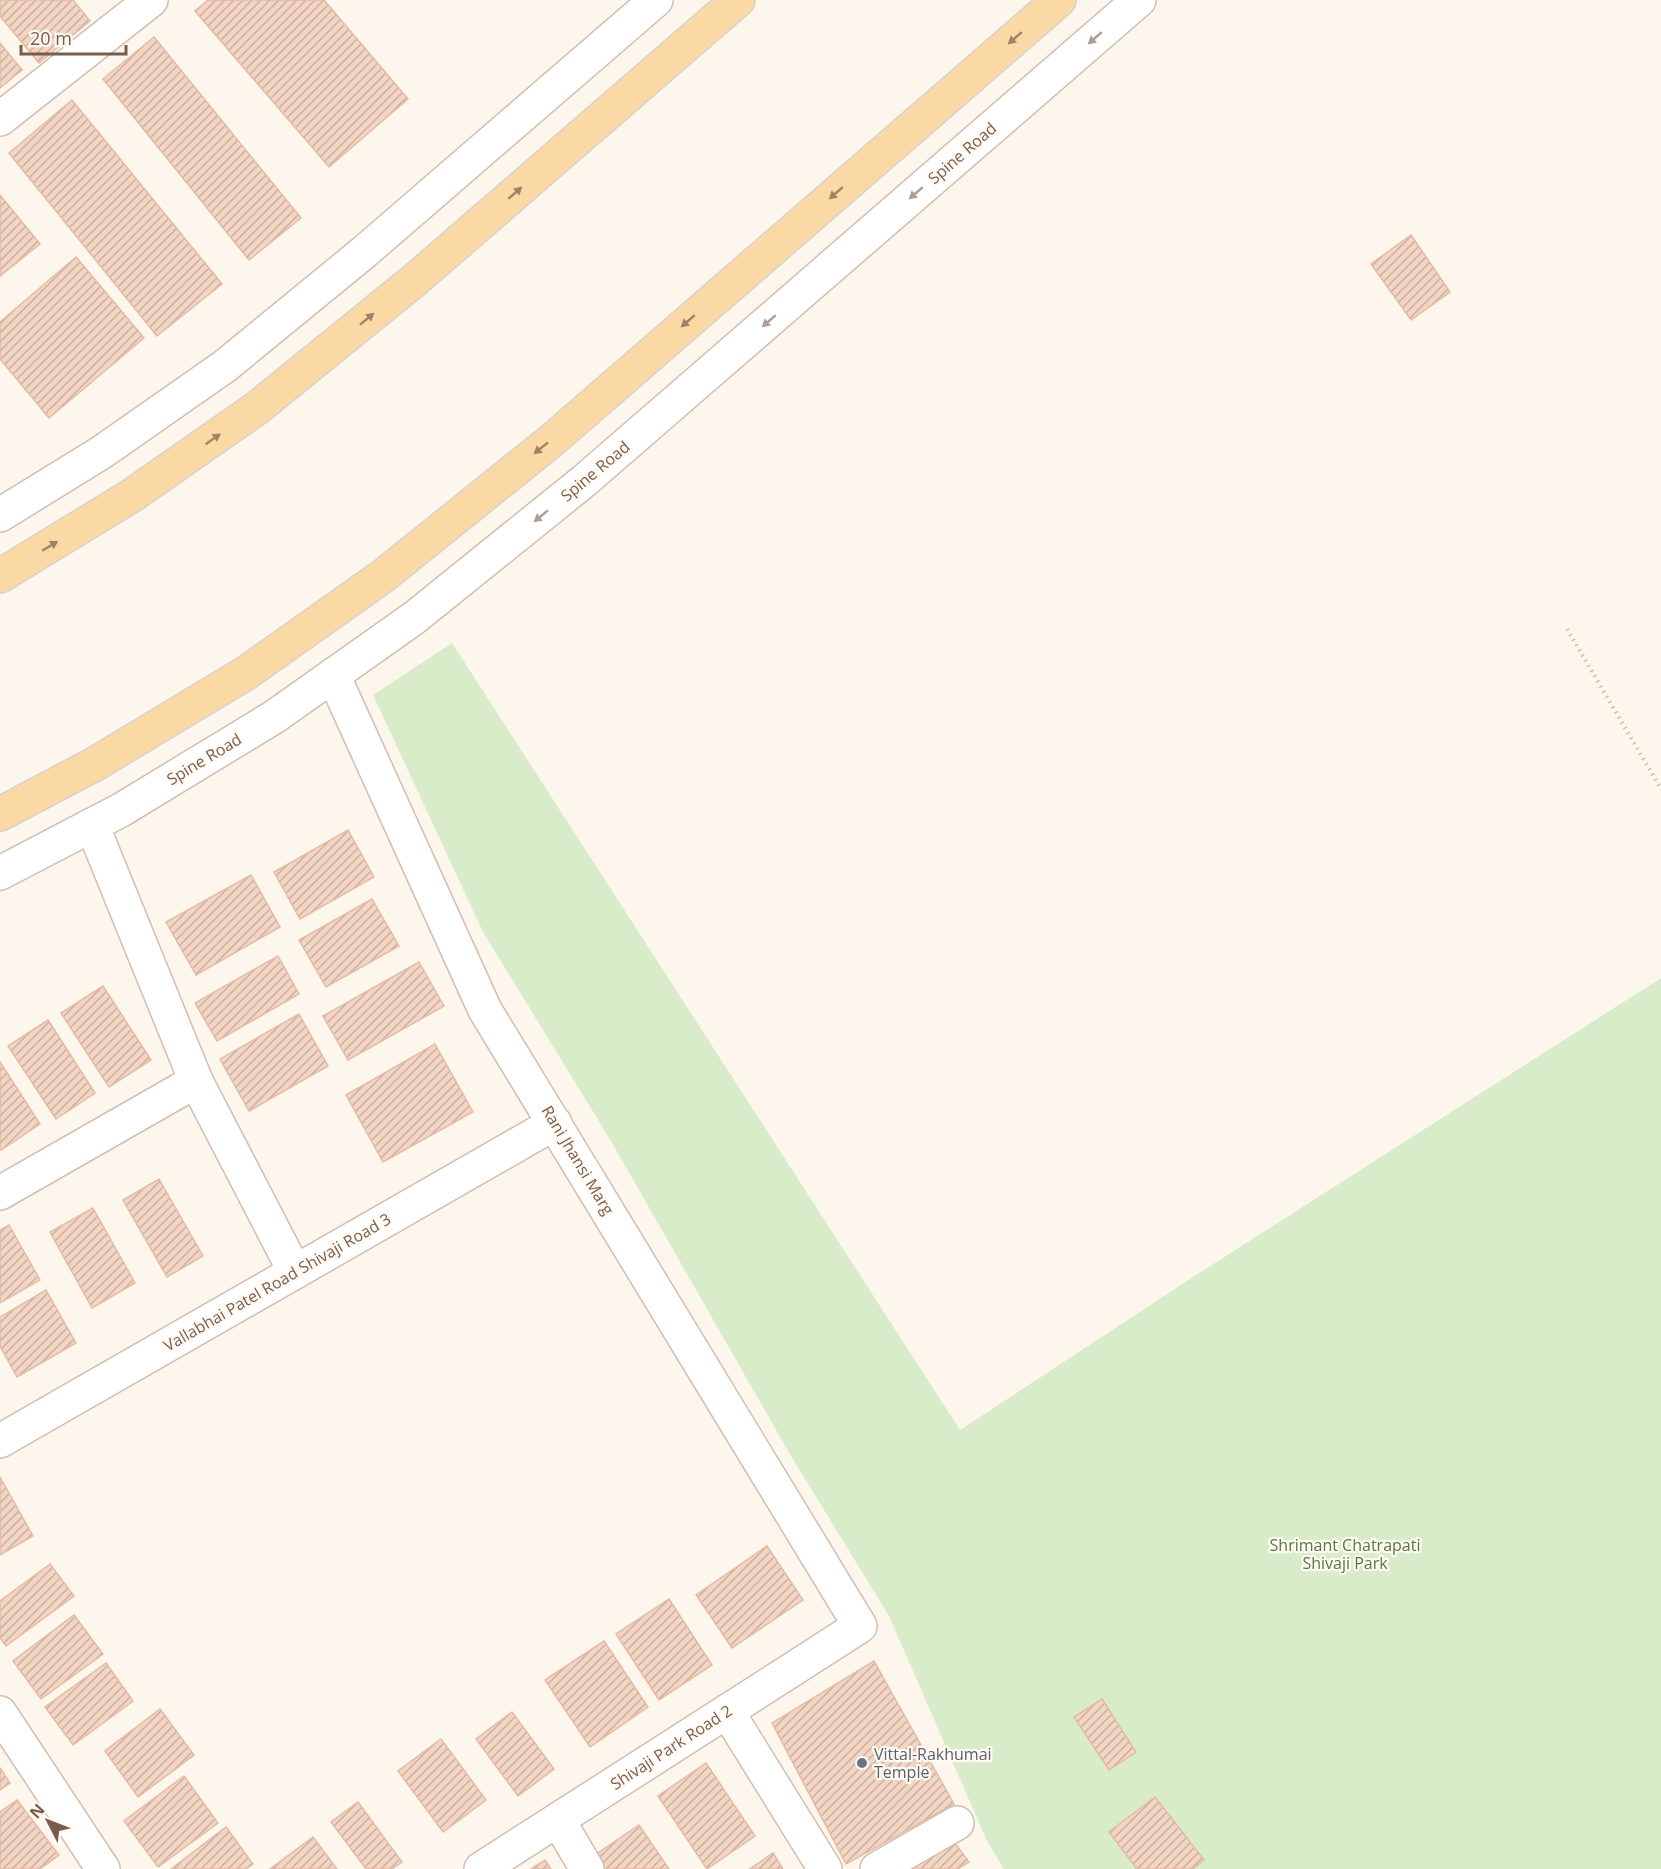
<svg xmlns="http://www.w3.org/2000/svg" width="1661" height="1869" viewBox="0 0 1661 1869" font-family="'Open Sans',sans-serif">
	<defs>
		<pattern id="building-hatch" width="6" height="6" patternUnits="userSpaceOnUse" patternTransform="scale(1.5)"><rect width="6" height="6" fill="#f3d5c3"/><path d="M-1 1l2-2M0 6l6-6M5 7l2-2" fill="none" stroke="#cab0a1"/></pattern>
	</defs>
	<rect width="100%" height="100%" fill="#fdf6ec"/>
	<polygon fill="#d8ecc9" points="452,643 960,1430 1190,1279 1661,978 1661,1869 1004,1869 987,1841 889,1616 791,1456 611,1141 483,932 373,695"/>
	<g fill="url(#building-hatch)" stroke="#e6bba3" stroke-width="1.5">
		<polygon points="0,0 73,0 90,21 39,63 0,16"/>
		<polygon points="208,0 324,0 408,99 329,167 195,11"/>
		<polygon points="154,37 301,218 249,260 103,79"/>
		<polygon points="0,43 22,70 0,88"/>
		<polygon points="72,100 222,284 157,336 9,153"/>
		<polygon points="0,195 40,244 0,276"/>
		<polygon points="1411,235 1450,292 1411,320 1371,264"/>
		<polygon points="76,257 144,338 49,418 0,359 0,322"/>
		<polygon points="348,830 374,877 300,919 274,872"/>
		<polygon points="251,875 280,927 196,975 166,922"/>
		<polygon points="372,899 399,946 326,987 299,940"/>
		<polygon points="278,956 299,994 217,1041 195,1003"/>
		<polygon points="419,962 444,1006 348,1060 323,1016"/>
		<polygon points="103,986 151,1060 109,1087 61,1013"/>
		<polygon points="299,1014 328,1066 249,1111 220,1059"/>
		<polygon points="48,1020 95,1093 56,1119 8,1046"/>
		<polygon points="435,1044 473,1112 383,1162 346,1095"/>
		<polygon points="0,1062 40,1124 1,1150 0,1149"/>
		<polygon points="159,1179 203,1256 167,1277 123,1200"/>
		<polygon points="93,1208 135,1283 92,1308 50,1232"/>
		<polygon points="9,1225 40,1280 0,1303 0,1230"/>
		<polygon points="46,1290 76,1343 17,1377 0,1346 0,1317"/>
		<polygon points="0,1477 33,1536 0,1555"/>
		<polygon points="767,1546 803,1600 732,1648 696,1595"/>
		<polygon points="50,1564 74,1596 6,1646 0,1638 0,1601"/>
		<polygon points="669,1599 712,1665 659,1700 616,1634"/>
		<polygon points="74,1615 103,1654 41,1699 13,1661"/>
		<polygon points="604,1641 648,1707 590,1747 545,1680"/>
		<polygon points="874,1661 954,1804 846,1864 772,1723"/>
		<polygon points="106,1663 133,1701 73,1745 45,1707"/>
		<polygon points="1102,1699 1136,1752 1109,1770 1074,1717"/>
		<polygon points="160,1709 194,1755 138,1797 105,1751"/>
		<polygon points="512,1712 554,1769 518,1796 476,1739"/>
		<polygon points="441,1739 486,1800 443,1832 398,1771"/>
		<polygon points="706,1763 755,1836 707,1869 658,1796"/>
		<polygon points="0,1768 10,1783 0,1790"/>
		<polygon points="184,1776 218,1823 158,1867 124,1821"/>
		<polygon points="1155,1797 1204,1860 1193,1869 1137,1869 1109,1832"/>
		<polygon points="17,1800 59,1855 40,1869 0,1869 0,1812"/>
		<polygon points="358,1802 402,1862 392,1869 366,1869 331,1822"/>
		<polygon points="639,1825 669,1869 596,1869 589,1859"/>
		<polygon points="226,1827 253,1864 246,1869 171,1869"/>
		<polygon points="313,1837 337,1869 270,1869"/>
		<polygon points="951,1838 969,1862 958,1869 898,1869"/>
		<polygon points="773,1853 783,1869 750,1869"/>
		<polygon points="545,1860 551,1869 531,1869"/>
	</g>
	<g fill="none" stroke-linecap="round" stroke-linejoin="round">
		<defs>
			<g id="minor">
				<polyline points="0,119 151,0"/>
				<polyline points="333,675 485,1010 860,1626 481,1869"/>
				<polyline points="92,825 196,1081 295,1272"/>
				<polyline points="0,1193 196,1081"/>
				<polyline points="0,1441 555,1123"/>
				<polyline points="727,1711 825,1869"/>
				<polyline points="0,1713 103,1869"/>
				<polyline points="558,1820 587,1869"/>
				<polyline points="877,1869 957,1823"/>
			</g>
			<g id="tertiary">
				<polyline points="0,515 102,452 225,366 363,253 656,0"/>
				<polyline points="0,873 121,810 274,717 414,618 584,481 1139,0"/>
			</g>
			<g id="primary">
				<polyline points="0,576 131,496 257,408 416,279 738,0"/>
				<polyline points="0,814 95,764 246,673 383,576 551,441 1059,0"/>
			</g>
		</defs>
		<use href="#minor" stroke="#d1beb0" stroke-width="36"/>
		<use href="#tertiary" stroke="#d1beb0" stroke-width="36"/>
		<use href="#primary" stroke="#dad1cd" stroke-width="36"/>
		<polyline stroke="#d9b8a5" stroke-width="4" stroke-dasharray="1.5 4.5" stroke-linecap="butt" points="1567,629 1661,789"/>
		<use href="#minor" stroke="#fff" stroke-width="33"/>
		<use href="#tertiary" stroke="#fff" stroke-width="33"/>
		<use href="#primary" stroke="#fbd9a5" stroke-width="33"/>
	</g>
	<defs><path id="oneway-solid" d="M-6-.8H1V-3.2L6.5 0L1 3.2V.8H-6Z" transform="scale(1.5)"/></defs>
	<g fill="#a18267">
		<use href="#oneway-solid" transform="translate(1015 38) rotate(139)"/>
		<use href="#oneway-solid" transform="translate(515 193) rotate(-41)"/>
		<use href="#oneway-solid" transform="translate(836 193) rotate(139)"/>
		<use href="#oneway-solid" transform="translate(367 319) rotate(-39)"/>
		<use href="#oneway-solid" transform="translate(688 321) rotate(139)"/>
		<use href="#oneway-solid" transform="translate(213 439) rotate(-35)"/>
		<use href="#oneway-solid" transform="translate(541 448) rotate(141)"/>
		<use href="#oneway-solid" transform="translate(50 546) rotate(-31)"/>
	</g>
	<g fill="#af9d94">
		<use href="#oneway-solid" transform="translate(1095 38) rotate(139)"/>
		<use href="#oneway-solid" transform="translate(916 193) rotate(139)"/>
		<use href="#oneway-solid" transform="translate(769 321) rotate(139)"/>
		<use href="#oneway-solid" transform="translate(541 516) rotate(141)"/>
	</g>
	<circle fill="#6b7280" stroke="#fffaf3" stroke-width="2" cx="862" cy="1763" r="6"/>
	<g text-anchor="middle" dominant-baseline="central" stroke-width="4.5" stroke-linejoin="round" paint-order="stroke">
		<g font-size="16" fill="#7a5c4d" stroke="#fffaf3">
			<text transform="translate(962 153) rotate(-41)">Spine Road</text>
			<text transform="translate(595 471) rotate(-40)">Spine Road</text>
			<text transform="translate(204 759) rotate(-31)">Spine Road</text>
			<text transform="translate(578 1160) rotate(59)">Rani Jhansi Marg</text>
			<text transform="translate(277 1282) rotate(-30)">Vallabhai Patel Road Shivaji Road 3</text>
			<text transform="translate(671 1747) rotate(-33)">Shivaji Park Road 2</text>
		</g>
		<g font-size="16" fill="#537a41" stroke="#fffaf3">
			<text x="1345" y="1545">Shrimant Chatrapati<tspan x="1345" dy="18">Shivaji Park</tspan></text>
		</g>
		<g font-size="16" fill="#5b616d" stroke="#fffaf3" text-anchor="start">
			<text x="874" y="1754">Vittal-Rakhumai<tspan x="874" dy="18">Temple</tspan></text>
		</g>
	</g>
	<g transform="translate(48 1821) rotate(312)" stroke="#fffaf3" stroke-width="4.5" paint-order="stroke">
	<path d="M0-4.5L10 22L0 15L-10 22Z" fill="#7a5c4d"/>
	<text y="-9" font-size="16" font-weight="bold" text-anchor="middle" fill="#7a5c4d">N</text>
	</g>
	<path d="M21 45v9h105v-9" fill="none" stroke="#7a5c4d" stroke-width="3"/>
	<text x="30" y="45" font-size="18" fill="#7a5c4d" stroke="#fffaf3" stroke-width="4.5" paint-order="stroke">20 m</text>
</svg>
